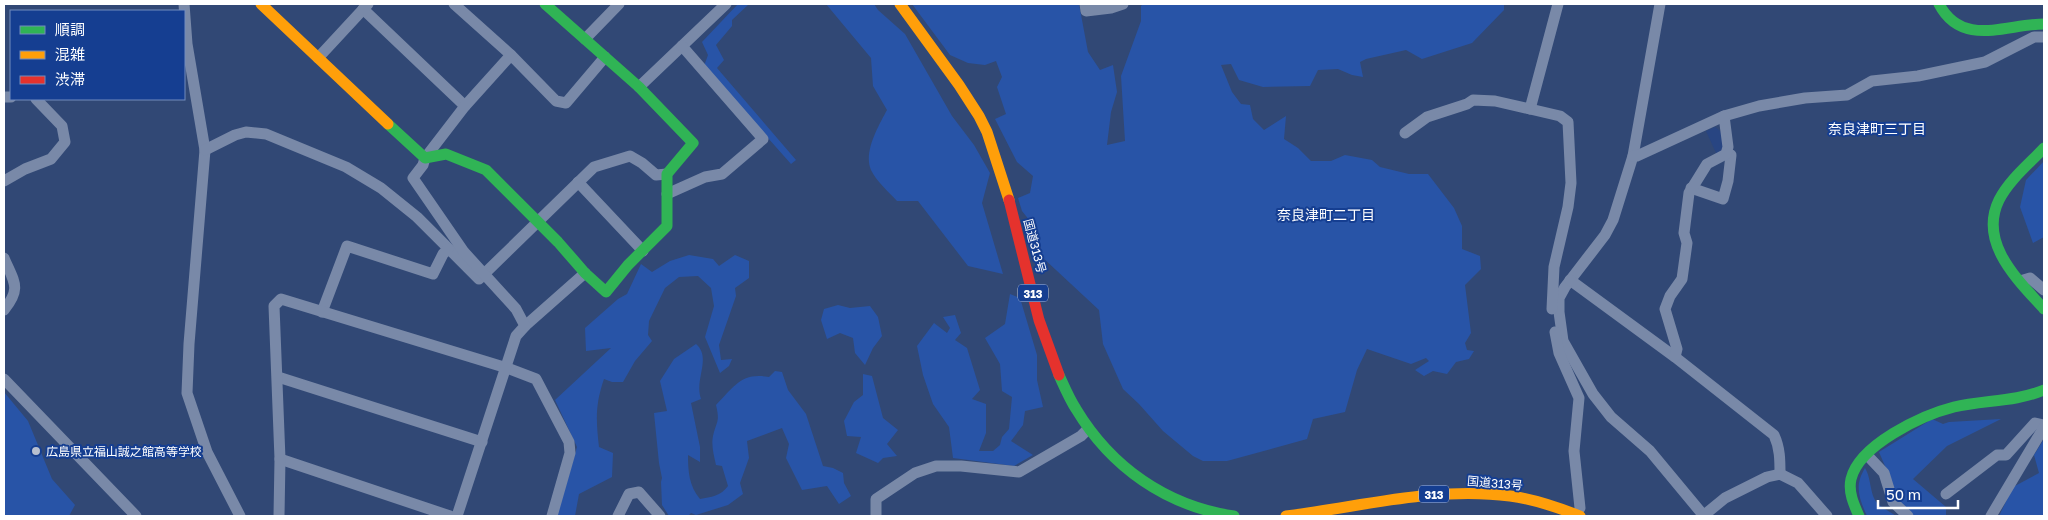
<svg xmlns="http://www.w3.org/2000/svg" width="2048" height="520" viewBox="0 0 2048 520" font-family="'Golos Text','Noto Sans JP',sans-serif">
	<rect width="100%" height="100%" fill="#314875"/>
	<g fill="#2854a7">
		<polygon points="738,4 749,4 732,20 732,26 716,45 724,60 717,68 796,160 791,164 704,66 708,55 702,42"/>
		<path d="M826 4H874L878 10 905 34 952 116 974 145 990 173 982 203 1003 274 968 266 918 201H897C889 192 876 181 871 170 863 152 879 125 887 110L873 86 871 58Z"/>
		<polygon points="912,4 1079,4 1088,52 1100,70 1113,65 1117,92 1111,112 1107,145 1125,141 1121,76 1141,21 1141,6 1143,4 1504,4 1504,10 1472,43 1422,59 1406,50 1366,59 1360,62 1363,77 1352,75 1338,69 1318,70 1310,86 1263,87 1239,80 1231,64 1221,65 1232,92 1241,104 1250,105 1253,119 1264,130 1286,116 1284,139 1298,148 1311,161 1331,161 1345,155 1372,160 1380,167 1409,174 1428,174 1454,208 1462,226 1462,249 1480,256 1481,269 1465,285 1471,333 1465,343 1467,350 1474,351 1469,359 1456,362 1447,374 1433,371 1424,376 1415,370 1429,361 1426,358 1411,364 1367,349 1357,370 1345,412 1313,419 1307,439 1227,461 1203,461 1193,456 1163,431 1139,404 1123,389 1103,344 1099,310 1042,257 1038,231 1022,211 1018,198 1030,193 1033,176 1017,162 995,119 1006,114 997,87 1002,77 996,61 985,65 968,63 950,55"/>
		<polygon points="2044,161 2044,237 2033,243 2020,207 2026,180"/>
		<path d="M689 255 713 259 719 266 735 255 749 261V278L735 288 736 296 719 345 721 360 732 359 729 366 720 373 705 337 714 306 711 288 698 276 679 277 665 288 649 321 648 335 652 341 635 361 623 382H612L604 379C595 405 596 421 599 447L613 453 612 477 579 494 575 516H557L577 447 555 400 611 348 586 351 585 328 618 299 627 294 641 264 652 272 670 261Z"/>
		<polygon points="1010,294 1020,298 1037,355 1037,380 1043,407 1025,411 1023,425 1011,441 1033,455 1014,466 953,458 949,427 933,404 923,375 917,346 934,323 947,333 950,328 943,317 955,315 961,333 955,340 967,348 980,390 972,399 986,404 986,433 979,451 993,451 1000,445 1002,437 1009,429 1012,397 1002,391 1000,364 985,338 1005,324"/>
		<polygon points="838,305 850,308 870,306 878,317 882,336 873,348 865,365 855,353 853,338 840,333 827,339 821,320 824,309"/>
		<path d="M696 344C712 358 694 379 701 399L691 403 700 447V462L688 455C688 471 689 486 700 499 711 497 721 496 728 486L722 466 716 465C714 456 711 445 713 436 717 420 720 422 716 405 734 387 741 372 769 377L775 371 782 372 788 390 806 414 823 466 833 468 843 473 844 483 851 496 839 504 827 486 802 490 786 458 789 444 782 428 747 441 749 458 740 483 743 494 728 505 696 515 691 513 688 516H669L662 505 661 482 662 478 659 463 654 413 667 411 660 381 674 359Z"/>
		<polygon points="863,374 872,376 883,418 898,430 887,444 897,456 883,458 878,463 856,453 861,437 847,436 844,421 854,402 863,395"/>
		<polygon points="4,392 28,421 52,479 75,505 69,516 4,516"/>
		<polygon points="1932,419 1943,424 1949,422 2001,419 1947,446 1913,479 1946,507 1946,516 1914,516 1894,500 1885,466 1879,452"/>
		<polygon points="2044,439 2044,516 1999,516 2013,487 2039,473 2034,455"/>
		<path d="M1865 468C1872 479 1869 496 1879 505 1884 509 1891 512 1896 516H1867C1859 498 1854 486 1865 468Z"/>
	</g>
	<polygon fill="#284582" points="1715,127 1723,133 1726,146 1717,155 1706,131"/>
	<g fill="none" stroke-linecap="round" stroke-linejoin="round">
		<g stroke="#7989a8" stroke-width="11">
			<polyline points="184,4 187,44 205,150 189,344 187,393 207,452 240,516"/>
			<polyline points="454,4 511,55"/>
			<polyline points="1085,4 1086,11 1111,8 1123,4"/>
			<polyline points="1660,4 1633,156 1613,220 1605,235 1565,287 1559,298 1559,312 1563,341 1593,394 1611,417 1650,451 1704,516"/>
			<polyline points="363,9 465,106"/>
			<polyline points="585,39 619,4"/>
			<polyline points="318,58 368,4"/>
			<polyline points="639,87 726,4"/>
			<polyline points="4,97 11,97"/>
			<polyline points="1530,109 1558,4"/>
			<polyline points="1405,133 1427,117 1467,104 1473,100 1495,101 1530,109 1560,116 1568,122 1571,183 1568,207 1554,267 1552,309"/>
			<polyline points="205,150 235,135 246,132 266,134 346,167 381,188 417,217 479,279 594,167 630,156 642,163 656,175 667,174"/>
			<polyline points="1633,156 1637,156 1724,116 1759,106 1805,98 1847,95 1872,81 1918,76 1985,62 2034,37 2044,37"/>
			<polyline points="4,181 25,169 51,159 65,142 62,126 36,99"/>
			<polyline points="578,182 643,251"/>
			<polyline points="1691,188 1723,199 1728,181 1731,155 1726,154"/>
			<polyline points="667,194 705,177 722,174 763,139 682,46"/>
			<path d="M4 258C14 282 22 288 4 310"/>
			<path d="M1570 280 1675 357 1774 435C1780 448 1780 460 1780 474"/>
			<polyline points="2020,281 2030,278 2044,290"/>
			<polyline points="322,312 347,246 433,274 443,254 448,249"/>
			<polyline points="525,326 585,273"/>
			<polyline points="1555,332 1559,353 1579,398 1574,451 1580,508"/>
			<polyline points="1675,357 1677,349 1665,309 1670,296 1682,279 1687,243 1684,233 1689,193 1707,164 1726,154 1728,147 1724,116"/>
			<polyline points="278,377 482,442"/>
			<polyline points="4,379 136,516"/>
			<polyline points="1867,455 1884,473 1893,502 1908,516"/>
			<polyline points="280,459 450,516"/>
			<polyline points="1946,494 1997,455 2006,455 2035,423 2044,425"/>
			<polyline points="279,516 280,459 274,306 281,299 507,368 536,379 569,442 570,453 552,516"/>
			<polyline points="457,516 516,336 525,326 516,309 464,252 413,178 423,165 425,158 465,106 511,55 556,101 566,103 605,57"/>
			<polyline points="618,516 629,494 639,492 660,516"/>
			<polyline points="876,516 876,499 915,473 936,466 961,466 1019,472 1081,436 1088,429"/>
			<polyline points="1703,516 1725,498 1767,477 1780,474 1798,483 1827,516"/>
			<polyline points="1991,516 2044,427"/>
		</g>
		<g stroke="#30b455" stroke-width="11">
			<path d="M1939 4C1962 48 2007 24 2044 24"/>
			<polyline points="388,124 425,158 446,154 486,170 558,242 585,273 606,292 628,265 667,226 667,174 693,143 639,87 545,4"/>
			<path d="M2044 148C2029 164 2009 180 1999 200 1978 243 2018 280 2044 309"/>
			<path d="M1059 375C1064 386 1069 398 1076 409 1111 467 1166 506 1234 516"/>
			<path d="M1859 516C1854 505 1848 492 1851 479 1859 445 1922 415 1954 407 1984 400 2015 402 2044 390"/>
		</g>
		<g stroke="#ff9f0a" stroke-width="11">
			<polyline points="261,4 388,124"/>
			<polyline points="900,4 959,85 979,116 987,132 1009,200"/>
			<path d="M1286 516C1360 507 1435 486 1510 496 1534 499 1557 507 1580 516"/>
		</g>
		<polyline stroke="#e5322d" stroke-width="11" points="1009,200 1039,320 1059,375"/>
	</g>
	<circle fill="#b7bfcf" stroke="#153e91" stroke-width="2" cx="36" cy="451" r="5"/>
	<g text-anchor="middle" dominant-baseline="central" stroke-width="4" stroke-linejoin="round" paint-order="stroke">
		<g fill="#153e91" stroke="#b9c5de" stroke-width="1">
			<rect x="1018" y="284.5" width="30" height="17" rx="4"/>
			<rect x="1419" y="485.5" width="30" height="17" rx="4"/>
		</g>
		<g font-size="11" font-weight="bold" fill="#fff">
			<text x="1033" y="293">313</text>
			<text x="1434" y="494">313</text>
		</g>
		<g font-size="12" fill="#fff" stroke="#153e91">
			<text transform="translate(1035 246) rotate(75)">国道313号</text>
			<text transform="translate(1495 483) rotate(5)">国道313号</text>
		</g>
		<g font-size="12" fill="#fff" stroke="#153e91" text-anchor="start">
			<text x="46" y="451">広島県立福山誠之館高等学校</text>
		</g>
		<g font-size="14" fill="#fff" stroke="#153e91">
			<text x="1877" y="128">奈良津町三丁目</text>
			<text x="1326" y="214">奈良津町二丁目</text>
		</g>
	</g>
	<rect width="2048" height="520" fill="none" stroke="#ffffff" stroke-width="10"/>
	<rect x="10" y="10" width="175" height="90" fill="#153e91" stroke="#738bbd"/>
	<rect x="20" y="26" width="25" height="8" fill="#30b455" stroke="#738bbd"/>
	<text x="55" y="35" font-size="15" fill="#ffffff">順調</text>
	<rect x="20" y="51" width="25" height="8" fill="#ff9f0a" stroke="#738bbd"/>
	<text x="55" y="60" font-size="15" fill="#ffffff">混雑</text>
	<rect x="20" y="76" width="25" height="8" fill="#e5322d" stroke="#738bbd"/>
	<text x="55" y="85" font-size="15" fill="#ffffff">渋滞</text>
	<path d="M1878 500v8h80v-8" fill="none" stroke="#ffffff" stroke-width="2.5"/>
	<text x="1886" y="500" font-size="15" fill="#ffffff" stroke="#153e91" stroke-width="4" paint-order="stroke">50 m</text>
</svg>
